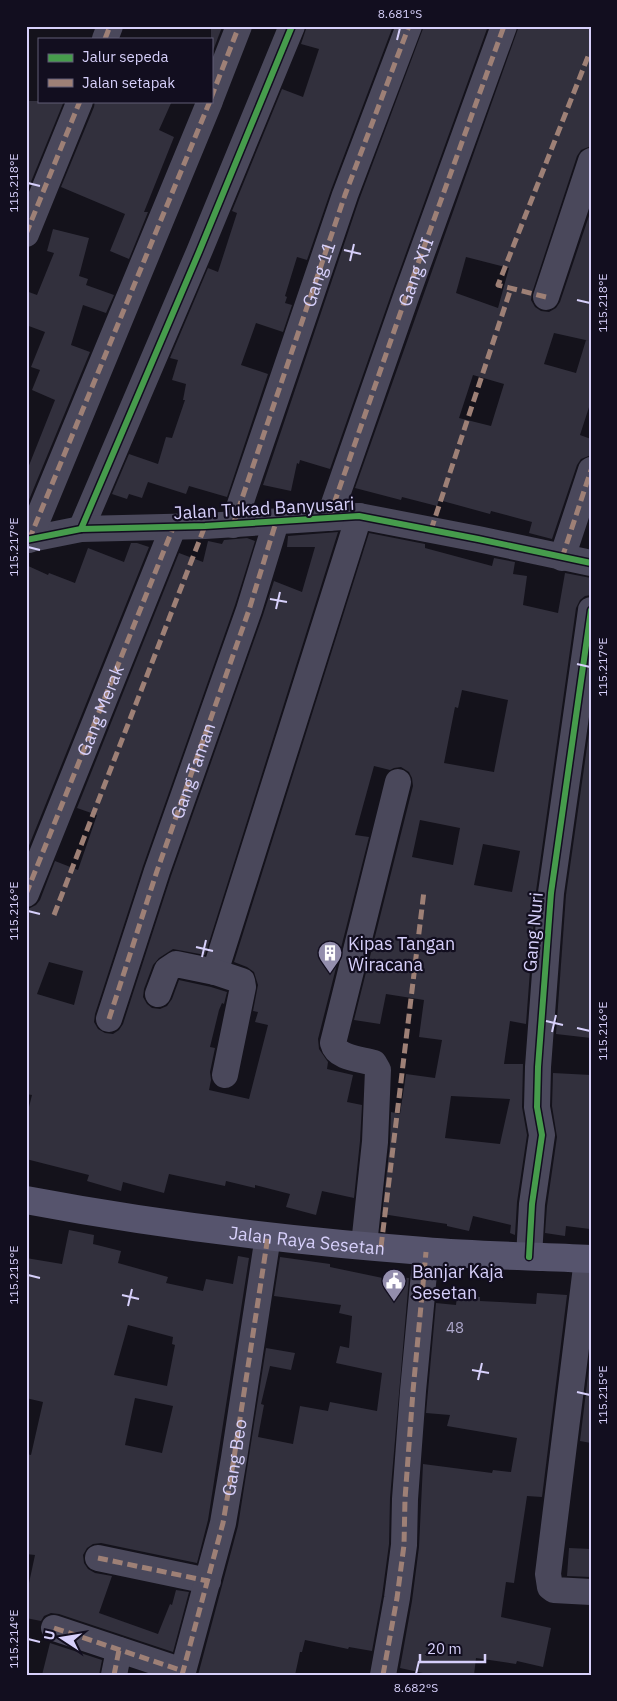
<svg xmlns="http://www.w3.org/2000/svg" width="617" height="1701" viewBox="0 0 617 1701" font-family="'IBM Plex Sans',sans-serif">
	<rect width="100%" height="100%" fill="#14121b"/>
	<g fill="#32303d" fill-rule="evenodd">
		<polygon points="211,26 222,27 211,56"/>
		<polygon points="307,26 393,26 331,190 307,260 297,257 285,296 287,297 285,303 292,305 283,332 256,323 241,365 268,374 227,497 189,486 186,494 148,482 142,498 129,494 127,499 112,494 129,454 158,464 166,437 172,438 185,400 183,400 186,384 172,380 178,360 170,358 208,268 218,272 237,213 232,211 282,89 303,97 319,49 301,44"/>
		<polygon points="424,26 488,26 393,289 330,469 300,460 299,464 297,463 291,491 263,485 359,200"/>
		<path d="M519 26H591V146L581 150 577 156 532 293 531 300 535 307 541 311 549 312 556 308 560 302 591 210V401L580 435 591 439V455L581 459 577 465 552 539 529 533 532 522 491 511 490 514 439 500 437 506 402 497 401 500 355 488ZM466 257 509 268 498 308 456 293ZM554 333 590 341 586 340 576 373 544 364ZM473 375 504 384 491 426 459 418Z"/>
		<polygon points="26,101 64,101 26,194"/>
		<polygon points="95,101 172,101 159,130 174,137 144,212 148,212 129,259 110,251 125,214 61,187 94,107"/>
		<polygon points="53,229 89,238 79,276 88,279 86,285 114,295 106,313 83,305 71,345 90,352 26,507 26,473 55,400 32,390 40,370 31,367 45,332 26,325 26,291 37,295 54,253 47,251"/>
		<path d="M338 532 205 955 173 949 159 958 153 965 144 989 143 997 147 1004 152 1008 160 1009 167 1006 172 999 179 980 211 987 227 992 224 1004 222 1003 219 1010 210 1047 215 1048 210 1072 211 1080 209 1090 249 1099 268 1025 255 1022 258 1012 253 1011 258 985 254 972 247 967 234 962 369 533 425 544V548L492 566 494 558 515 562 513 574 527 576 523 605 558 613 565 573 591 578V595L585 596 580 600 576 608 536 891 526 1024 510 1021 504 1064H523L522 1107 527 1135 517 1202 515 1235 510 1233 511 1225 473 1216 469 1231 447 1226V1224L382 1214 390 1144 391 1112 400 1114 406 1074 435 1078 442 1040 419 1037 424 1000 386 994 380 1024 354 1020 413 786 412 778 409 772 401 767 394 768 390 770 374 766 355 835 369 837 318 1039 319 1049 328 1062 327 1069 353 1075 347 1102 362 1105 360 1141 354 1198 322 1191 316 1215 286 1207 290 1194 255 1185V1188L226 1181 225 1186 169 1174 164 1193 123 1182 121 1191 87 1181 89 1175 26 1159V1119L32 1095 26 1094V914L28 909 36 905 40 900 55 861 78 870 97 815 77 808 179 553 203 562 208 541 222 544 224 540 247 538 255 541 235 605 143 866 95 1014 94 1022 98 1029 105 1033 113 1034 119 1030 123 1024 171 876 263 615 274 581 302 592 315 547H287L288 536ZM462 690 508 700 494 772 444 763 455 707 458 708ZM420 820 460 828 453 865 412 857ZM483 844 520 851 512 892 474 885ZM49 962 83 971 74 1005 37 994ZM451 1096 510 1099 500 1144 445 1138Z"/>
		<polygon points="131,543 137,543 149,547 26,853 26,565 48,575 49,573 75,583 88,548 124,562"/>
		<polygon points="591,719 591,1038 556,1034 566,895"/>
		<polygon points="553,1073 591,1075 590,1229 566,1226 565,1236 545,1233 547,1206 557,1137 552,1106"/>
		<path d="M69 1230 94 1235 93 1244 121 1251 118 1263 168 1277 166 1283 203 1291 206 1279 233 1284 238 1256 249 1258 208 1520 197 1563 101 1543 93 1544 87 1548 83 1555 84 1563 88 1569 95 1573 112 1576 99 1613 158 1634 170 1604 172 1605 176 1590 189 1592 173 1652 59 1614 51 1613 44 1616 41 1621 26 1618V1597L35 1555 26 1554V1454L31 1455 43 1402 26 1398V1258L62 1264ZM128 1325 173 1337 172 1344 175 1345 167 1386 114 1375ZM135 1398 173 1406 162 1453 125 1445Z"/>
		<polygon points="280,1257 330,1264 330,1267 397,1281 397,1277 409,1278 390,1498 389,1544 382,1596 372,1651 349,1647 348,1649 305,1640 302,1652 300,1652 295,1675 198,1675 238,1526 266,1348 295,1353 291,1370 270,1366 261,1404 264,1405 258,1437 293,1444 300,1406 328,1411 330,1402 377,1411 382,1373 336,1363 340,1346 349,1348 352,1316 339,1313 341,1305 274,1296"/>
		<polygon points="537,1293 567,1295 542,1497 527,1496 514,1583 506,1582 501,1617 551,1628 543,1667 517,1661 516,1664 476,1658 474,1675 432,1675 400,1668 412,1601 419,1547 423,1464 492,1473 493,1470 511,1472 517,1438 447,1426 450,1415 426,1413 436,1303 456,1305 457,1295 480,1297 480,1301 536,1304"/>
		<polygon points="591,1351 591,1443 580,1441"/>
		<polygon points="569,1548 591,1549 591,1577 567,1576"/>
		<polygon points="50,1643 102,1660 99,1675 42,1675"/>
	</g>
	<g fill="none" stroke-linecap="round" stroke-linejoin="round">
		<g stroke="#4a485b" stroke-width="26">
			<polyline points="105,39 110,26"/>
			<polyline points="211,98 239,26"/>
			<polyline points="26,234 80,101"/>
			<polyline points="546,297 591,161"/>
			<polyline points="329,518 407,294 504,26"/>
			<polyline points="233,525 345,195 409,26"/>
			<polyline points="81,529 199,252 292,26"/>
			<polyline points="26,540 81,529 205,526 359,516 478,539 591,563"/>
			<polyline points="29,540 210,101"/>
			<polyline points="562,558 591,470"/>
			<polyline points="26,894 173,528"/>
			<polyline points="215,972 359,516"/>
			<polyline points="158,994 167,970 176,964 215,972 242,981 243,987 225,1075"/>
			<path id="s1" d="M109 1019 157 871 249 610 276 522"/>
			<path d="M364 1245 375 1142 378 1070 374 1063C361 1059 337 1059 333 1043L398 782"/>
			<polyline points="529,1257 532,1204 542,1135 537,1107 538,1067 551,893 591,610"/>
			<polyline points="587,1259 548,1574 550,1587 554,1590 591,1592"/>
			<polyline points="98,1558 208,1581"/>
			<polyline points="54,1628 183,1671"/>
			<polyline points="114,1675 119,1650"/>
			<path id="s2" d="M182 1675 223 1523 234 1458 268 1236"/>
			<polyline points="383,1675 397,1598 404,1545 405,1499 413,1391 426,1252"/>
		</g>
		<path stroke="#56546d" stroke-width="28" id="s3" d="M26 1200C158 1225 291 1241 424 1251 480 1256 535 1256 591 1259"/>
		<g stroke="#9e8076" stroke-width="5" stroke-dasharray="10 5" stroke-linecap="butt">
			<polyline points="105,39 110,26"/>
			<polyline points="211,98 239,26"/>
			<polyline points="26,234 80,101"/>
			<polyline points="546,297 498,285 589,54 591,54"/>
			<path id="s4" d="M329 518 407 294 504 26"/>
			<path id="s5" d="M233 525 345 195 409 26"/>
			<polyline points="431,530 511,288"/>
			<polyline points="29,540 210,101"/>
			<polyline points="562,558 591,470"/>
			<path id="s6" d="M26 894 173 528"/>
			<polyline points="54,915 205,526"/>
			<polyline points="109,1019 157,871 249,610 276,522"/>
			<polyline points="381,1247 424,891"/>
			<polyline points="98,1558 208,1581"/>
			<polyline points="54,1628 183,1671"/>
			<polyline points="114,1675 119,1650"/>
			<polyline points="182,1675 223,1523 234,1458 268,1236"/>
			<polyline points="383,1675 397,1598 404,1545 405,1499 413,1391 426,1252"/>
		</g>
		<defs>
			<g id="cycleway">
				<polyline points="81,529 199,252 292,26"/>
				<polyline points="26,540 81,529 205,526 359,516 478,539 591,563"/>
				<polyline points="529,1257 532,1204 542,1135 537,1107 538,1067 551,893 591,610"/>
			</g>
		</defs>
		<use href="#cycleway" stroke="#120e1f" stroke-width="9"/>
		<use href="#cycleway" stroke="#469c4c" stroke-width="6"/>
	</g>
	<path fill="none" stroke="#d7d0fb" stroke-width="2" d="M397 40 400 28M28 183 40 186M344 250 361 254M350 261 354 244M577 300 590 303M28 547 40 550M270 599 287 602M276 609 280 592M577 664 590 667M28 911 40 914M196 947 213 951M202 957 206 940M546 1021 563 1025M577 1028 590 1031M552 1032 556 1015M28 1275 40 1278M122 1295 139 1299M128 1306 132 1289M472 1370 489 1373M478 1380 482 1363M577 1392 590 1395M28 1639 40 1642M416 1674 419 1661"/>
	<defs>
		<symbol id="building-pin" viewBox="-11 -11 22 30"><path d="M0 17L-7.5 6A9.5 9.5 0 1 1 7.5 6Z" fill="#938ead" stroke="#120e1f"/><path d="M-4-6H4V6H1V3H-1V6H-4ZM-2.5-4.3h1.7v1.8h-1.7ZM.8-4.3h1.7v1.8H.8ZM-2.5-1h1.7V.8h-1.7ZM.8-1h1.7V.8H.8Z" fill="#fff"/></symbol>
		<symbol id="civic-pin" viewBox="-11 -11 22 30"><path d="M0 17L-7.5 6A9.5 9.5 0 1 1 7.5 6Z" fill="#938ead" stroke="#120e1f"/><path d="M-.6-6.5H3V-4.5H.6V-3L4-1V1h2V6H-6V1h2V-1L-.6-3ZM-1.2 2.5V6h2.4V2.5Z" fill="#fff"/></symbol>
	</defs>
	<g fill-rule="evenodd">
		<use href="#building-pin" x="316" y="939" width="28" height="38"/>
		<use href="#civic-pin" x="380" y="1267" width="28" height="38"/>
	</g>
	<g text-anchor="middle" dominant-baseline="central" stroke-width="4.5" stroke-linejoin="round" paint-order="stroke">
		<g font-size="15" fill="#aea8cc">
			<text x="455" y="1327">48</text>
		</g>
		<g font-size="18" fill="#d7d0fb" stroke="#120e1f">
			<text stroke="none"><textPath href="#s4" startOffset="261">Gang XII</textPath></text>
			<text stroke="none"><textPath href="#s5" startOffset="265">Gang 11</textPath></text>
			<text transform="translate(264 508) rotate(-3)">Jalan Tukad Banyusari</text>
			<text stroke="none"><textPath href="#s6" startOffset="198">Gang Merak</textPath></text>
			<text stroke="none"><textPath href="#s1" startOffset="262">Gang Taman</textPath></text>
			<text transform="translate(533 932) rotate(-85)">Gang Nuri</text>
			<text stroke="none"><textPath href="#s3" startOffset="284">Jalan Raya Sesetan</textPath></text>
			<text stroke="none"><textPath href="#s2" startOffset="224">Gang Beo</textPath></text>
		</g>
		<g font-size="18" fill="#d7d0fb" stroke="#120e1f" text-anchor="start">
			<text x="348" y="943">Kipas Tangan<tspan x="348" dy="21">Wiracana</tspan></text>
			<text x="412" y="1271">Banjar Kaja<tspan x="412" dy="21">Sesetan</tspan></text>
		</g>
	</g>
	<rect width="617" height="1701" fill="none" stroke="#120e1f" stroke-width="55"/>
	<rect x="38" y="38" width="175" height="65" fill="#120e1f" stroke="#615c77"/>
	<rect x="48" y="54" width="25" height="8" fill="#469c4c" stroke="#615c77"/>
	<text x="82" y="62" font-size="15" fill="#d7d0fb">Jalur sepeda</text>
	<rect x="48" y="79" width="25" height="8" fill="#9e8076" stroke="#615c77"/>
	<text x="82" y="88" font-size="15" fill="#d7d0fb">Jalan setapak</text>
	<g transform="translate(62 1638) rotate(282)" stroke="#120e1f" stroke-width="4" paint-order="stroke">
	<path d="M0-4L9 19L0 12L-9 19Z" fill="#d7d0fb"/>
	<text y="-8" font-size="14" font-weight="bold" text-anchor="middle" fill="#d7d0fb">U</text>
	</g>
	<path d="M420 1654v8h65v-8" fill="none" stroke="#d7d0fb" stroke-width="2.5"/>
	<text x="427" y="1654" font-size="15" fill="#d7d0fb" stroke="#120e1f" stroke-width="4" paint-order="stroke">20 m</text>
	<rect x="28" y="28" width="562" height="1646" fill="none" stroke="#d7d0fb" stroke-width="2"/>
	<g font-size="12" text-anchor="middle" fill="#d7d0fb">
		<text x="400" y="18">8.681°S</text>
		<text transform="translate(14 183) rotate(-90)" y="4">115.218°E</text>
		<text transform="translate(603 303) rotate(-90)" y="4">115.218°E</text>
		<text transform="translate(14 547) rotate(-90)" y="4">115.217°E</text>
		<text transform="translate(603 667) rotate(-90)" y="4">115.217°E</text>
		<text transform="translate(14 911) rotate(-90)" y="4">115.216°E</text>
		<text transform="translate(603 1031) rotate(-90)" y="4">115.216°E</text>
		<text transform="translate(14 1275) rotate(-90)" y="4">115.215°E</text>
		<text transform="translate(603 1395) rotate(-90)" y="4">115.215°E</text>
		<text transform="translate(14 1639) rotate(-90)" y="4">115.214°E</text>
		<text x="416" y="1692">8.682°S</text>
	</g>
</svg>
